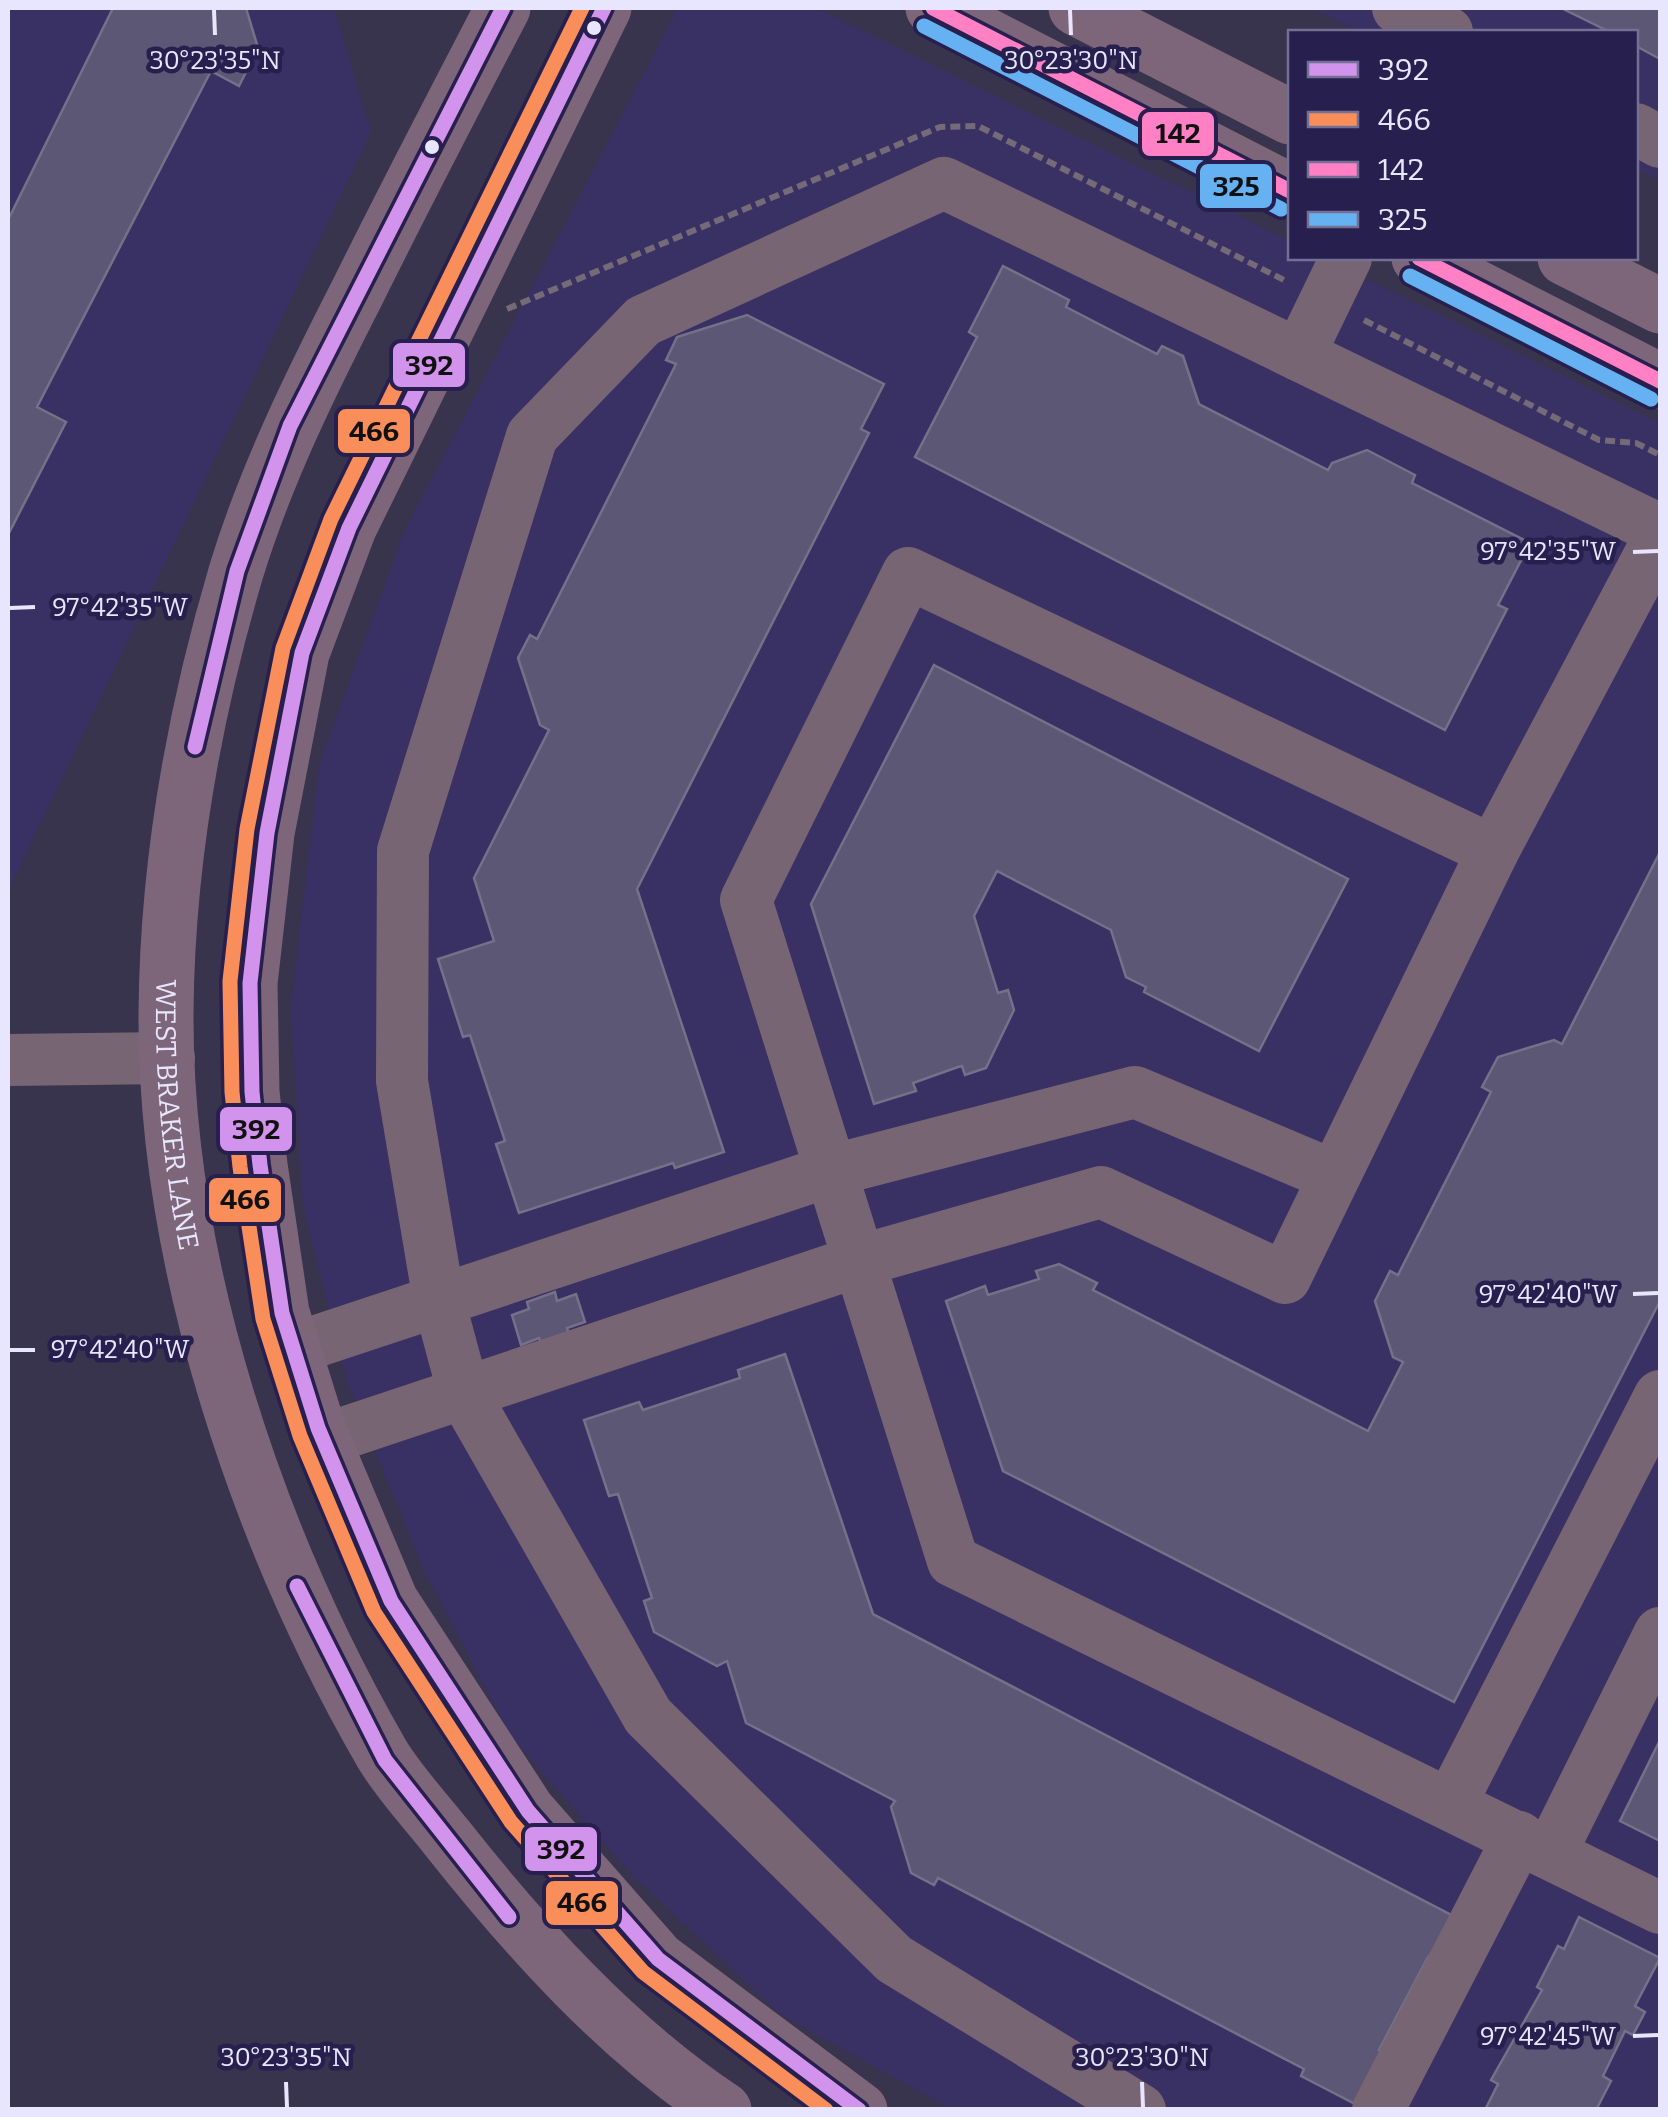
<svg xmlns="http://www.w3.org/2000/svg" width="1668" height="2117" viewBox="0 0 1668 2117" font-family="Bitter,serif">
	<rect width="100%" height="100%" fill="#38344e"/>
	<g fill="#393164">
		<polygon points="8,8 334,8 371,132 8,891"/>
		<polygon points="678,8 817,8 1290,241 1290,258 1324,258 1660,423 1660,2109 951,2109 780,2014 632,1875 510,1735 423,1568 348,1384 303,1207 291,1008 319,765 404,532"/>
		<polygon points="1310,8 1660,8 1660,181 1636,168 1636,32 1361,32"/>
	</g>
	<g fill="#5c5775" stroke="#747188" stroke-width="2.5">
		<polygon points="113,8 246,8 258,48 239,86 211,71 37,407 66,422 8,535 8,220"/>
		<polygon points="1561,8 1660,8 1660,59 1636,46 1636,32 1610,32"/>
		<polygon points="1003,266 1069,300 1066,307 1157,354 1162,346 1183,356 1199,404 1328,470 1332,463 1367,450 1415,475 1412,483 1530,543 1498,605 1507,609 1445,730 915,457 977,337 969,332"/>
		<polygon points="747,315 884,384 861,429 869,433 637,889 724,1152 675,1168 673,1163 519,1213 496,1144 505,1141 470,1035 463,1037 438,959 494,941 474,878 549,730 540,725 518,658 530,635 537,639 676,364 666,360 677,337"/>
		<polygon points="934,665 1348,879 1259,1051 1144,992 1146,987 1126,977 1111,930 997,871 974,916 998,993 1008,990 1014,1010 986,1068 965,1075 962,1066 958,1067 913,1083 916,1091 874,1104 811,904"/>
		<polygon points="1660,852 1660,1301 1454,1702 1003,1471 946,1301 985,1286 988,1295 1039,1279 1036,1271 1059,1264 1097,1283 1093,1290 1368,1431 1403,1362 1393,1357 1375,1301 1390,1271 1398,1275 1491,1092 1482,1087 1498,1057 1554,1040 1562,1044"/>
		<polygon points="555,1292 557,1301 576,1294 585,1322 567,1328 570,1337 542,1346 539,1338 521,1345 512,1315 529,1309 527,1302"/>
		<polygon points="785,1354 873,1614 1457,1918 1427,1959 1379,2050 1389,2055 1361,2107 1301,2076 1304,2069 938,1878 934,1885 911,1873 891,1807 895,1801 746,1723 727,1661 717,1666 654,1632 644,1601 652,1598 618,1494 609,1496 584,1420 639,1402 643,1410 740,1378 738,1370"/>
		<polygon points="1660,1740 1660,1841 1620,1821"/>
		<polygon points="1579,1917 1660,1958 1635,2006 1645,2012 1633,2035 1625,2031 1603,2076 1611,2081 1596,2110 1485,2110 1498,2084 1491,2080 1542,1990 1537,1987 1558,1946 1564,1949"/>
	</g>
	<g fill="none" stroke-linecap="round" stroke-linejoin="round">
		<g stroke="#756a78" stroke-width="6" stroke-dasharray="10 5" stroke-linecap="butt">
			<polyline points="507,309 940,127 978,126 1286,281"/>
			<polyline points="1364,320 1599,440 1636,443 1660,455"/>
		</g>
		<g stroke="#786574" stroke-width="52">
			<polyline points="1398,8 1447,32"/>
			<polyline points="1636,129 1660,142"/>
			<polyline points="1299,355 1346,258"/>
			<polyline points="1660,536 1493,851 908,573 746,900 953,1561 1660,1908"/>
			<polyline points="8,1060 169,1058"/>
			<polyline points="293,1349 830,1171 1135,1092 1334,1176"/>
			<polyline points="323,1440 859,1261 1101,1192 1285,1278 1493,851"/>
			<polyline points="1451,1803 1660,1396"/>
			<polyline points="1551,1852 1660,1633"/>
			<polyline points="1140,2110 894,1959 648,1716 464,1394 439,1301 402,1081 403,851 532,436 643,321 944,183 1660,530"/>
			<polyline points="1378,2110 1519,1837"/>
		</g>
		<g stroke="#7d6679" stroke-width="55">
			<path id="s1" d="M503 8C454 102 405 196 358 291 311 383 266 474 236 572 194 714 167 866 166 1014 165 1265 258 1539 382 1754 400 1784 426 1811 447 1838 527 1939 616 2038 724 2110"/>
			<polyline points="604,8 349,528 302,653 267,833 250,983 252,1092 260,1165 282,1313 318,1428 391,1601 528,1811 658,1959 860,2110"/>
			<polyline points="933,8 1290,191"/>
			<polyline points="1076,8 1290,117"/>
			<polyline points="1419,258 1660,381"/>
			<polyline points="1565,258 1660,306"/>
		</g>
		<defs>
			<g id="bus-1">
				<polyline points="604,8 349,528 302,653 267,833 250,983 252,1092 260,1165 282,1313 318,1428 391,1601 528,1811 658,1959 859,2110"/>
				<polyline points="195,747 237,571 290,426 503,8"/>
				<polyline points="297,1586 385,1760 509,1917"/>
			</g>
			<polyline id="bus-2" points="582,8 331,519 283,648 247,829 230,981 232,1092 240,1167 263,1319 300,1436 374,1612 511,1822 643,1972 826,2110"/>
			<g id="bus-3">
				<polyline points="933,8 1290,191"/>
				<polyline points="1419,258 1660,381"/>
			</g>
			<g id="bus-4">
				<polyline points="924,26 1281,209"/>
				<polyline points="1410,276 1651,399"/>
			</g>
		</defs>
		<use href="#bus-1" stroke="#271f4d" stroke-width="22"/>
		<use href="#bus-2" stroke="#271f4d" stroke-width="22"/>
		<use href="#bus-3" stroke="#271f4d" stroke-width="22"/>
		<use href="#bus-4" stroke="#271f4d" stroke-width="22"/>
		<use href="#bus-1" stroke="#d193ec" stroke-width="15"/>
		<use href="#bus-2" stroke="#fa8e5a" stroke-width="15"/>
		<use href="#bus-3" stroke="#ff80c5" stroke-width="15"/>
		<use href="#bus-4" stroke="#66b1f2" stroke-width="15"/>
	</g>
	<path fill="none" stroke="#e7e6fe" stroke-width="4" d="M214 10 215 35M1070 10 1071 35M1633 552 1658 551M10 608 35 607M1633 1294 1658 1293M10 1350H35M1633 2036 1658 2035M286 2082 287 2107M1142 2082 1143 2107"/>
	<g fill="#e7e6fe" stroke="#271f4d" stroke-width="4">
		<circle cx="594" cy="28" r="9"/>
		<circle cx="432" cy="147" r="9"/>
	</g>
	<g text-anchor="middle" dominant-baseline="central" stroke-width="9" stroke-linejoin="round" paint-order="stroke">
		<g font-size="28" fill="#e7e6fe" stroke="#271f4d">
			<text stroke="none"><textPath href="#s1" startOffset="1175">WEST BRAKER LANE</textPath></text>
		</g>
	</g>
	<g font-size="25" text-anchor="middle" fill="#e7e6fe" stroke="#271f4d" stroke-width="9" stroke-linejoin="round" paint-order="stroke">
		<text x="215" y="69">30°23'35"N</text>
		<text x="1071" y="69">30°23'30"N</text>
		<text x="1548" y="560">97°42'35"W</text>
		<text x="120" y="616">97°42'35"W</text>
		<text x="1548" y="1303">97°42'40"W</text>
		<text x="120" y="1358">97°42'40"W</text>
		<text x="1548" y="2045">97°42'45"W</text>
		<text x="286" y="2066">30°23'35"N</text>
		<text x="1142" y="2066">30°23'30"N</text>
	</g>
	<g stroke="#271f4d" stroke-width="4">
		<rect x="1140" y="110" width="76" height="48" rx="10" fill="#ff80c5"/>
		<rect x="1198" y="162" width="76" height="48" rx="10" fill="#66b1f2"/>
		<rect x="391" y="341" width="76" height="48" rx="10" fill="#d193ec"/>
		<rect x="336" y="407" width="76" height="48" rx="10" fill="#fa8e5a"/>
		<rect x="218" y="1105" width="76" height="48" rx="10" fill="#d193ec"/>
		<rect x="207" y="1176" width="76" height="48" rx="10" fill="#fa8e5a"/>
		<rect x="523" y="1825" width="76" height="48" rx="10" fill="#d193ec"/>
		<rect x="544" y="1879" width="76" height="48" rx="10" fill="#fa8e5a"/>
	</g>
	<g font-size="28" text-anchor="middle" font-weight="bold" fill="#111">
		<text x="1178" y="143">142</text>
		<text x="1236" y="196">325</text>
		<text x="429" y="375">392</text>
		<text x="374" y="441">466</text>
		<text x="256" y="1139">392</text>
		<text x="245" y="1209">466</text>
		<text x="561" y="1859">392</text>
		<text x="582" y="1912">466</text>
	</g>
	<rect width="1668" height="2117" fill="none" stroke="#e7e6fe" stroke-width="20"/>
	<rect x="1288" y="30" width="350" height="230" fill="#271f4d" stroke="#746f94" stroke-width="2.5"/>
	<rect x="1308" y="62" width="50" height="15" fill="#d193ec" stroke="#746f94" stroke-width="2.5"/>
	<text x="1378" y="80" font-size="30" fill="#e7e6fe">392</text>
	<rect x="1308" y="112" width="50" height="15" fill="#fa8e5a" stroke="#746f94" stroke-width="2.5"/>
	<text x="1378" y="130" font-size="30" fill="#e7e6fe">466</text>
	<rect x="1308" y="162" width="50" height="15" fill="#ff80c5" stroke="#746f94" stroke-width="2.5"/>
	<text x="1378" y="180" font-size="30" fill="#e7e6fe">142</text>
	<rect x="1308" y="212" width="50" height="15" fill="#66b1f2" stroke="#746f94" stroke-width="2.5"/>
	<text x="1378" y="230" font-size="30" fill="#e7e6fe">325</text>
</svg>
